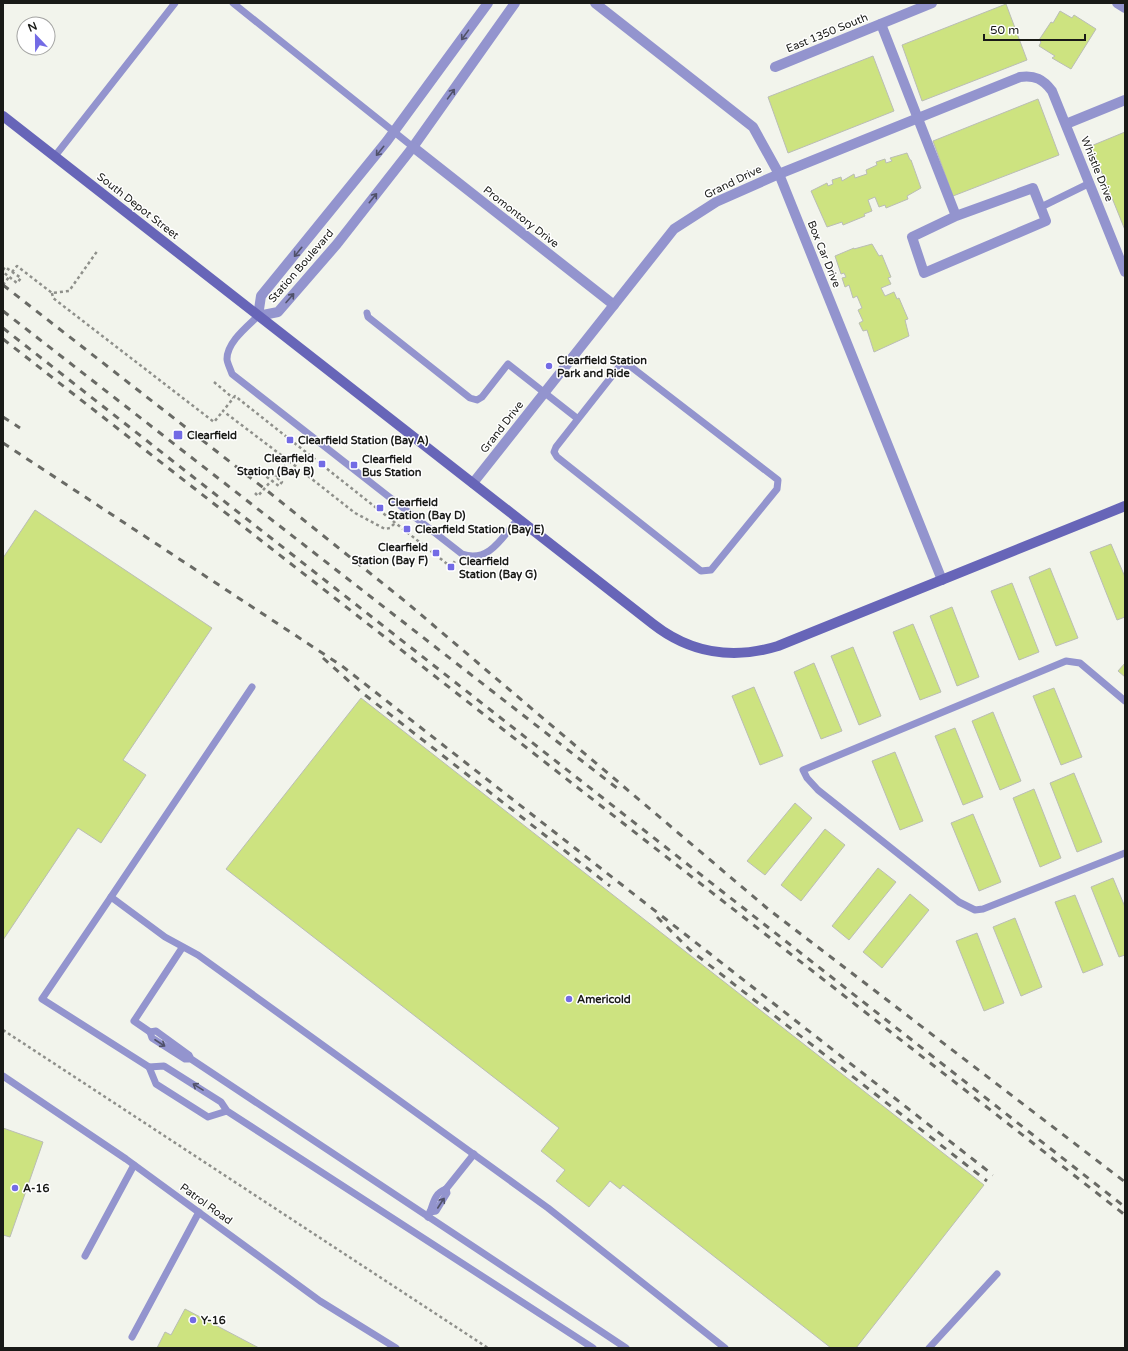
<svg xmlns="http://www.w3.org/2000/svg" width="1128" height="1351" viewBox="0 0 1128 1351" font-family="'Varela Round',sans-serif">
	<rect width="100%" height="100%" fill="#f2f4ec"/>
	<g fill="#cde380" stroke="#babdb5">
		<polygon points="1006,4 1027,60 922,101 902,45"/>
		<polygon points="1060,11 1072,18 1074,15 1096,29 1071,69 1052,58 1055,56 1039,46 1041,42 1039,40 1051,22 1053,23"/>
		<polygon points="873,56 894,111 788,153 768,97"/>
		<polygon points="1038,99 1059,155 953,196 933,141"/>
		<polygon points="1125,132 1125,230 1091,146"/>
		<polygon points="907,153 910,160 911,160 921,188 907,196 908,199 886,208 885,205 879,207 875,197 868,200 872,211 864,214 865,216 843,225 842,222 827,227 811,191 827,183 828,186 833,184 832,180 841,177 842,181 854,174 855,178 867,174 866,170 877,165 876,162 885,159 886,163 892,161 890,158"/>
		<polygon points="872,244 879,256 882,255 891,277 888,278 891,284 881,288 885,296 894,292 897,299 899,298 908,319 905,320 909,336 874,352 867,330 863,331 859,323 863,321 858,310 862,308 857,296 853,298 849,285 845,287 842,278 846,277 844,273 841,274 835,256 854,248 854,249"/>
		<polygon points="35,510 212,628 123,760 146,775 101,843 78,828 3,940 3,558"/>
		<polygon points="1111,544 1125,577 1125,617 1117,620 1090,552"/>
		<polygon points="1050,568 1078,638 1056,646 1029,577"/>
		<polygon points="1012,583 1039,652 1019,660 991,591"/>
		<polygon points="952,607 979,677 957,686 930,616"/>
		<polygon points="913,624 941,692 920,700 893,632"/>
		<polygon points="853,647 881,716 859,725 831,656"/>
		<polygon points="814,663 842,731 821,739 794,672"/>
		<polygon points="1125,663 1125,677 1118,671"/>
		<polygon points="754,687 783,756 760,765 732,696"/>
		<polygon points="1054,688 1082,757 1061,765 1033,696"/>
		<polygon points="361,698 984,1185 856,1348 831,1348 623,1185 620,1189 610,1181 589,1207 556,1181 565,1170 541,1151 559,1128 226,869"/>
		<polygon points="993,712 1021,781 1000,790 972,721"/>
		<polygon points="955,728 983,797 963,805 935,736"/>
		<polygon points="895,752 923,821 900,830 872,761"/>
		<polygon points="1074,773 1102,842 1077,852 1050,783"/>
		<polygon points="1034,789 1061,858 1040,867 1013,798"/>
		<polygon points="795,803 812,818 765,875 747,861"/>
		<polygon points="973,814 1001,882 979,891 951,823"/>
		<polygon points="825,829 845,845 801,901 781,885"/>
		<polygon points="878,868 896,882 849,940 832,926"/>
		<polygon points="1113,878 1125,907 1125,955 1119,957 1091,887"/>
		<polygon points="910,894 929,910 882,968 863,952"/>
		<polygon points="1075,895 1103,965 1083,973 1055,902"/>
		<polygon points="1015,918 1042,987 1021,996 993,927"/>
		<polygon points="977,933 1004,1003 984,1011 956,941"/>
		<polygon points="3,1128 43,1142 10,1237 3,1235"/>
		<polygon points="185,1309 259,1348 157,1348 165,1332 171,1335"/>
	</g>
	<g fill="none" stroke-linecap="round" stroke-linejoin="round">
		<g stroke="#8f908b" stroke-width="2.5" stroke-dasharray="3 3" stroke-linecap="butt">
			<polyline points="3,270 5,267 21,278 17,283 3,272"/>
			<polyline points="12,272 17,266 52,293 69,291 98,250"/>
			<polyline points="3,285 9,277"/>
			<polyline points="52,293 53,298 214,422 223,411"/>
			<polyline points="214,382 233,398"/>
			<polyline points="289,461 355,513 385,529 390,528 395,523"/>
			<polygon points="268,470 282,482 279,486 264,475"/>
			<polyline points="276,477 289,461 223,411 235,396 451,567 455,561"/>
			<polyline points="255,493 258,496 271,481"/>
			<polyline points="3,1030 488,1348"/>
		</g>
		<g stroke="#9394ce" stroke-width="7">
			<polyline points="233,3 413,147"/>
			<polyline points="55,156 175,3"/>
			<polyline points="1041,207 1090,183"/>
			<polyline points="367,313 368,317 470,398 477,400 482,397 508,364 578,419 556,447 554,452 557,457 701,571 711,570 777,489 778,480 630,366 623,365 619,367 578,419"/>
			<path d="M258 316C248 326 227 342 227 359 227 363 231 370 232 374L462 554C489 564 503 536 518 519"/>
			<polyline points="1125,701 1080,663 1066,661 803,770 807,778 818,790 959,902 975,910 983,909 1125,853"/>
			<polyline points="111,897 252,687"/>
			<polyline points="150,1032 134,1021 182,948"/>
			<polyline points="191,1059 185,1059 152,1038 150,1032 156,1031 189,1055 191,1059 626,1348"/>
			<polyline points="149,1067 42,999 111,897 165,937 198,955 548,1208 725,1348"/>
			<polyline points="3,1076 126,1159 320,1301 396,1348"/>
			<polyline points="227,1111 208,1117 156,1084 149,1067 164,1066 221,1102 227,1111 593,1348"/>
			<polyline points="430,1212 436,1211 447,1193 446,1189"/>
			<path d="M428 1217C433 1207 433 1193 446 1189L474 1154"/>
			<polyline points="85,1256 134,1165"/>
			<polyline points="132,1337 199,1212"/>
			<polyline points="929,1348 997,1274"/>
		</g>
		<g stroke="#9394ce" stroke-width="10">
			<polyline points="488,3 387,141 261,296 258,316 278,312 337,244 413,147 515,3"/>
			<polyline points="595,3 753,127 779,174 942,580"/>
			<polyline points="1117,3 1125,8"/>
			<polyline points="881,24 956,216 1033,188 1046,221 924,273 912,237 956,216"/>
			<polyline points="775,67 932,3"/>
			<polyline points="1066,124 1125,100"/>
			<polyline points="413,147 614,305"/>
			<path d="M473 483 674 229 716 202 779 174 1020 77C1035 75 1043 79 1052 91L1125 272"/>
		</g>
		<path stroke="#6765b8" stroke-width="10" d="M3 116 653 624C690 653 733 660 778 646L1125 506"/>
		<g stroke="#696a65" stroke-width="3" stroke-dasharray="7 7" stroke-linecap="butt">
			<polyline points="3,285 270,493 406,602 768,909 1125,1182"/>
			<polyline points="3,311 622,792"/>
			<polyline points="3,328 1125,1207"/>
			<polyline points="3,339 1125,1215"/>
			<polyline points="3,417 20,428"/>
			<polyline points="3,443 342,666 993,1175"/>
			<polyline points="323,658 360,691 610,886"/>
			<polyline points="657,917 690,950 987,1181"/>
		</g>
	</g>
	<defs><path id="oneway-shaft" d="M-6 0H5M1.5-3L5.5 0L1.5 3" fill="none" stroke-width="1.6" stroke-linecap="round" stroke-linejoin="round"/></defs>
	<g stroke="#505169">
		<use href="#oneway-shaft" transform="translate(465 35) rotate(126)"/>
		<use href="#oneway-shaft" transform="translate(451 94) rotate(-54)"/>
		<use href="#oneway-shaft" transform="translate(380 151) rotate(129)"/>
		<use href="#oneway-shaft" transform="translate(373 198) rotate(-51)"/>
		<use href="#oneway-shaft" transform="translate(298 252) rotate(129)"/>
		<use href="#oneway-shaft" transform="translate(290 298) rotate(-49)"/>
		<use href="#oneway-shaft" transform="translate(160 1043) rotate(33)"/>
		<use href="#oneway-shaft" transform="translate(198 1087) rotate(-148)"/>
		<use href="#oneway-shaft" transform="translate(441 1203) rotate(-57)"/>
	</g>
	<g fill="#736be5" stroke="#fff" stroke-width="1.5">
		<circle cx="549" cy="366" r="4"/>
		<rect x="173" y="430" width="10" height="10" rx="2"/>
		<rect x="286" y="436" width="8" height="8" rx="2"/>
		<rect x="318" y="460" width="8" height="8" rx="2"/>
		<rect x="350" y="461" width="8" height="8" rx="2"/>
		<rect x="376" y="504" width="8" height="8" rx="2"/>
		<rect x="403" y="525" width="8" height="8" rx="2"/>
		<rect x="432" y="549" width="8" height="8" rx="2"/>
		<rect x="447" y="563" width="8" height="8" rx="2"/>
		<circle cx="569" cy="999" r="4"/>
		<circle cx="15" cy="1188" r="4"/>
		<circle cx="193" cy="1320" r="4"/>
	</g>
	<g text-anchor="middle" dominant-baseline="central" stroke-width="3" stroke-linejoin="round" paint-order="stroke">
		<g font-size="11" fill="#191a17" stroke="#fff">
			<text transform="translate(827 33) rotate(-22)">East 1350 South</text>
			<text transform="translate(1097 169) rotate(68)">Whistle Drive</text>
			<text transform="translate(733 182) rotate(-26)">Grand Drive</text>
			<text transform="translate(138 206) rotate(38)">South Depot Street</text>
			<text transform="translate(521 217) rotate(38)">Promontory Drive</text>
			<text transform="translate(824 254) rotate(68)">Box Car Drive</text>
			<text transform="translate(301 266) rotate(-49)">Station Boulevard</text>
			<text transform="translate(502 427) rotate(-52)">Grand Drive</text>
			<text transform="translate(206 1204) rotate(36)">Patrol Road</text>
		</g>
		<g font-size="11" font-weight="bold" fill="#191a17" stroke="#fff" text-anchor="start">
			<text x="557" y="360">Clearfield Station<tspan x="557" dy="13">Park and Ride</tspan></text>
			<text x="187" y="435">Clearfield</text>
			<text x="298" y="440">Clearfield Station (Bay A)</text>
			<text x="314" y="458" text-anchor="end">Clearfield<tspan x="314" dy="13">Station (Bay B)</tspan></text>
			<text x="362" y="459">Clearfield<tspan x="362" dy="13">Bus Station</tspan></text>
			<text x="388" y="502">Clearfield<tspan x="388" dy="13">Station (Bay D)</tspan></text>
			<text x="415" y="529">Clearfield Station (Bay E)</text>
			<text x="428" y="547" text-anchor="end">Clearfield<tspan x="428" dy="13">Station (Bay F)</tspan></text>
			<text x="459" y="561">Clearfield<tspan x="459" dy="13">Station (Bay G)</tspan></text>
			<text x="577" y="999">Americold</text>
			<text x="23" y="1188">A-16</text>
			<text x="201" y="1320">Y-16</text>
		</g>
	</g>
	<rect width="1128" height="1351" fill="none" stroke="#191a17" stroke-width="8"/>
	<g transform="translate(36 36) rotate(338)"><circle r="19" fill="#ffffff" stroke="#a3a3a2"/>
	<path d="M0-3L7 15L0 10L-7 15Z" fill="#736be5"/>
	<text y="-6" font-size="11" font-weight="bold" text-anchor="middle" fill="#191a17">N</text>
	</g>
	<path d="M984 34v6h101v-6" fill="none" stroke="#191a17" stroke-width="2"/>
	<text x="990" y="34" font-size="12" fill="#191a17" stroke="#ffffff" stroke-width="3" paint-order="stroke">50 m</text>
</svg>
